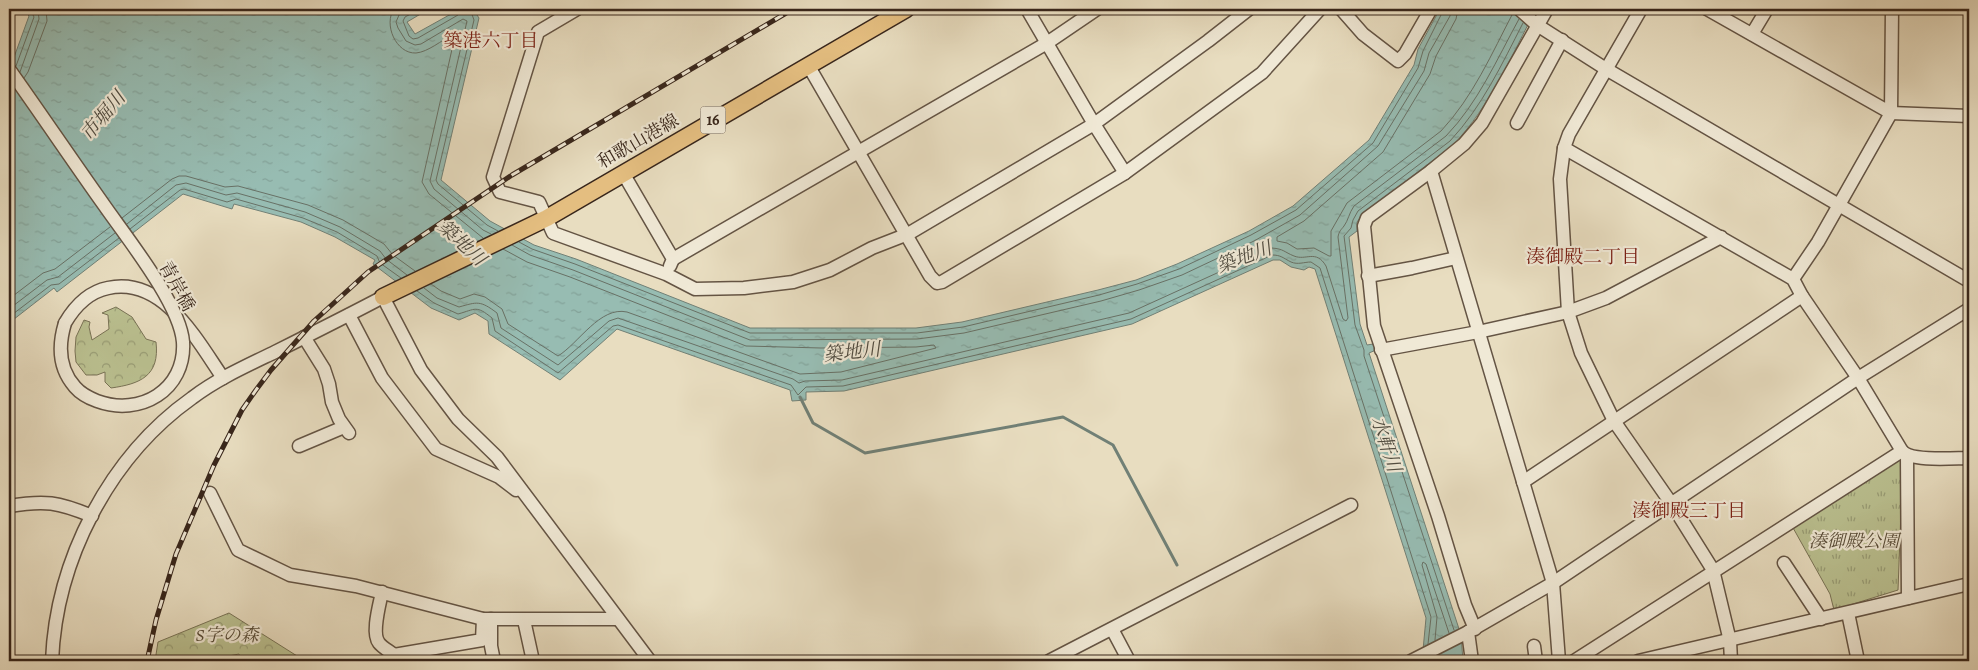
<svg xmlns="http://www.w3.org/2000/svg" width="1978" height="670" viewBox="0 0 1978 670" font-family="Alegreya,'Noto Serif JP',serif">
	<defs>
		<pattern id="forest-crowns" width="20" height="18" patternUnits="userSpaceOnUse" patternTransform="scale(1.25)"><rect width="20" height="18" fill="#bac090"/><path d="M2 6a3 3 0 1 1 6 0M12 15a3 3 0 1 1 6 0" fill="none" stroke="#989c75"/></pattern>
		<pattern id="park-tufts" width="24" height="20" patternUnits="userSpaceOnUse" patternTransform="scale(1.25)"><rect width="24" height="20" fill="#bac090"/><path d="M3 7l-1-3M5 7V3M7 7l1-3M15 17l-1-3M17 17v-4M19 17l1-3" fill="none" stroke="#989c75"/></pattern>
		<pattern id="water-ripples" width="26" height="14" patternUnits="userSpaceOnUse" patternTransform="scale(1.25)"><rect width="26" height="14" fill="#97bcb2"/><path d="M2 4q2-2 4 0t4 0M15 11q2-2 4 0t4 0" fill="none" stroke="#83a198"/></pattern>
	</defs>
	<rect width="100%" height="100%" fill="#e8ddc0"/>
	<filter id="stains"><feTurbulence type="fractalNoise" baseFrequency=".004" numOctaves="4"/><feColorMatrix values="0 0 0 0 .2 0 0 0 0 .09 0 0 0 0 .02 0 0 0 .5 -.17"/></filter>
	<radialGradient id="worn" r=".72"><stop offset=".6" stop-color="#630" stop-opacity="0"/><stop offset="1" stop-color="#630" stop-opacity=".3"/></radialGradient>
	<g fill="url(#forest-crowns)" stroke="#797356">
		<path d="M116 307 132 317 146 339 156 342C160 376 140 384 111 388L105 382V372L97 375H86L76 362 75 351 76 337 84 320 90 322 89 327 92 340 109 329 108 315 102 313Z"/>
		<polygon points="229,613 305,661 241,661 239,654 203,661 155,661 158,642"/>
	</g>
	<polygon fill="url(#park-tufts)" stroke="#797356" points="1903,458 1898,590 1834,610 1830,594 1792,526"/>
	<path fill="url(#water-ripples)" stroke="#718076" d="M23 9H429L407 22 415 34 460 9H473L479 18 441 180 490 221 534 245 576 259 750 328H916L962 322 1098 290 1136 280 1177 264 1249 231 1293 206 1369 140 1414 65 1418 49 1440 9H1536C1512 55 1490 106 1454 144L1362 215 1357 222V231L1349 237 1360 324 1367 345 1373 344 1376 350 1369 353 1461 635 1463 661H1422L1426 618 1315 269 1309 267 1304 270 1291 267 1280 260H1273L1132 324 844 391 806 392V400L792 401 790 390 617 329 560 380 489 334 488 321 475 313 459 320 431 308 373 264 375 260 335 237 301 222 234 204 232 209 183 194 57 292 54 288 9 323V71L29 16Z"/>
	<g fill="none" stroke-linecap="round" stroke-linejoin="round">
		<g stroke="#687166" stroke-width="1">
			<path d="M394 9C383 24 396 54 416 53 428 52 442 40 452 35L455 36 422 182 429 194 483 238"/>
			<polyline points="407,9 399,15 396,22 398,28 406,41 415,45 421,44 463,19 467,21 430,181 434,189 483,230 491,234"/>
			<polyline points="420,9 405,17 403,21 409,36 413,39 418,38 458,15 461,9"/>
			<polyline points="470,9 474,20 436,180 438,184 487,225 498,231"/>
			<path d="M1458 9 1456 19 1436 56 1430 74 1383 152 1304 221 1277 237V241L1287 243 1297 249 1314 248 1329 256H1331V231L1347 203 1441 131C1473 97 1492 53 1513 13"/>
			<polyline points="16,66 34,17 30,9"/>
			<polyline points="20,72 39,19 38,9"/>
			<polyline points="24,78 28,72 47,21 46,9"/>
			<polyline points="122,218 172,179 179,176 186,176 225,187 238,186 308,205 343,220 384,244 393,255 415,271"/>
			<polyline points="127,224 176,185 186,183 226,195 237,193 305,212 340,227 380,251 386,259 407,275"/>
			<polyline points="130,229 180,190 184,189 227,202 236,199 303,218 337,232 377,256 380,263 401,278"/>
			<polyline points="519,242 532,249 575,264 750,333 917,333 963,327 1099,295 1137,284 1179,269 1251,235 1296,210 1373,143 1418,68 1423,51 1444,9"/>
			<polyline points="512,245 530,255 573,270 750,340 917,339 964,333 1101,301 1139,290 1182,275 1254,241 1300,215 1378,146 1424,71 1429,53 1450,16 1451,9"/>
			<path d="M431 284 441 291 460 299 474 294 485 297 502 309 508 324 558 356C579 343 600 306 627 312L800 374 841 372 936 348 934 345 916 347 821 348 746 346 570 277 527 262 503 249"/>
			<path d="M424 288 437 298 459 307C477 302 480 300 497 313L501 328 558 365 609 321 618 318 793 379 799 383 805 381 842 380 1129 313 1272 248C1284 249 1284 252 1294 256 1306 261 1316 249 1326 266L1343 319 1346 321 1348 318 1338 237C1339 231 1341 230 1344 226 1348 221 1349 213 1354 206L1446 136C1478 103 1497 59 1519 19"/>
			<path d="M417 291 434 303 458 314C476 309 476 305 492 318L495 331 558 373 613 326 618 325 791 385 798 395 806 387 843 386 1131 319 1272 255C1281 255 1283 258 1291 262 1298 265 1304 262 1311 262L1320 268 1431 617 1428 644"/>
			<polyline points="9,299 43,273 55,269 110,227"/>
			<polyline points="9,309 47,280 58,277 115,233"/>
			<polyline points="9,317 51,285 59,284 119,238"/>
			<path d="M1454 630 1364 356V350L1355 325 1344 236 1351 228 1353 220 1358 211 1450 141C1482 107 1502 64 1523 23"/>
			<polyline points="1435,640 1437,617 1422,565 1423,562 1426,564 1449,633"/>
		</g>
		<polyline stroke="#718076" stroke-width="3" points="800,397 813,423 865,453 1063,417 1113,445 1177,565"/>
		<defs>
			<g id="minor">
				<polyline points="577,9 538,32 493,177 500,192 539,202 553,233 666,274 695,289 744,288 793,282 830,270 872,248 908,234 1094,124 1208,41 1249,9"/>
				<polyline points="1027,9 1094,124 1125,173"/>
				<polyline points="1341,9 1363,34 1398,61 1405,54 1431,9"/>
				<polyline points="1519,9 1537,25 1606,69 1969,281"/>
				<polyline points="1641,9 1569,134 1564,148 1560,179 1568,312 1581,353 1614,421 1671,503 1713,570 1730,641 1731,661"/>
				<polyline points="1707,9 1891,113 1969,116"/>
				<polyline points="1752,34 1767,9"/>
				<polyline points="808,65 930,276 937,283 942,282 1125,173 1262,73 1320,9"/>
				<polyline points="1517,123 1562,40"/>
				<polyline points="1564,148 1793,279 1802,296 1858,378 1902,451 1574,661"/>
				<polyline points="1431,171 1553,583 1559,661"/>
				<polyline points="623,173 673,259 670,266"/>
				<polyline points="673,259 1047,43 1097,9"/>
				<polyline points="1368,276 1412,268 1456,258"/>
				<polyline points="1793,279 1818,242 1891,113 1892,9"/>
				<polyline points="349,315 382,378 436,449 499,477 516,490"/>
				<path d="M65 323C75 306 88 292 108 288 163 276 197 340 223 378"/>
				<polyline points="304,337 324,369 329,384 332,402 339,419 349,433"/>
				<polyline points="1381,350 1478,332 1568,312 1606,298 1721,237"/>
				<polyline points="299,446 344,427"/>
				<path d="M1902 451C1912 462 1954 458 1969 458"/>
				<polyline points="1907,456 1908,598"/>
				<polyline points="1523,482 1802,296"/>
				<polyline points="210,493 238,550 290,575 356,586 483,619 618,619"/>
				<path d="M9 506C45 500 58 502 92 516"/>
				<polyline points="1784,563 1821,619"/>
				<path d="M382 592C380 603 371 633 379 643 382 647 389 651 394 655L395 661"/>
				<polyline points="1848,613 1858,661"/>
				<polyline points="491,619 491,646 494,661"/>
				<polyline points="524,620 533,661"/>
				<polyline points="1112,629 1129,661"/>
				<polyline points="1475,629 1465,605 1438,516 1374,326 1364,226 1367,218 1431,171 1464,144 1482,123 1547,9"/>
				<polyline points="1468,632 1472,661"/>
				<polyline points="1534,646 1536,661"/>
				<polyline points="394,655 482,640 483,619"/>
				<path d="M52 661C56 560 109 457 192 398 217 379 246 366 275 352 311 334 347 316 383 297L421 370 458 419 497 457 650 661"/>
				<polyline points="1049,661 1351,505"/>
				<polyline points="1411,661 1468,632 1553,583 1858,378 1969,309"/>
				<polyline points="1638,661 1969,584"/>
			</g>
			<polyline id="major" points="383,297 547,218 906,9"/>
		</defs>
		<use href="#minor" stroke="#645444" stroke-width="15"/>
		<use href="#major" stroke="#38261b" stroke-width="19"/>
		<use href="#minor" stroke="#f0e9d6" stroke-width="12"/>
		<use href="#major" stroke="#e4be80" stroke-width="16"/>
		<defs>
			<polyline id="rail" points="147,661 156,620 176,554 214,465 242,410 256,390 271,370 314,321 368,272 512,175 793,9"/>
		</defs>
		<use href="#rail" stroke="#38261b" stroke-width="5"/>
		<use href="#rail" stroke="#f0e9d6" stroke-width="3" stroke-dasharray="9" stroke-linecap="butt"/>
		<defs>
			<path id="minor-bridge" d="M9 69C41 114 72 160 104 205 127 238 180 304 183 342 186 390 140 417 97 401 89 398 81 394 75 387 59 369 58 346 65 323"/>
		</defs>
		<use href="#minor-bridge" stroke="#645444" stroke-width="15" stroke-linecap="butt"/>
		<use href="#minor-bridge" stroke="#f0e9d6" stroke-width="12"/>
	</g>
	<g text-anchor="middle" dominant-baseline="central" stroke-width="4.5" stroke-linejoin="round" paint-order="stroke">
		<rect fill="#f0e9d6" stroke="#6f6053" stroke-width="1" x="700.5" y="106.5" width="25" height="27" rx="4"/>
		<g font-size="16" font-weight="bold" fill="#38261b">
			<text x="713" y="120">16</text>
		</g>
		<g font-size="18" fill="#38261b" stroke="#f0e9d6">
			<text transform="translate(638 141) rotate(-30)">和歌山港線</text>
			<text transform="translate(177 286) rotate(61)">青岸橋</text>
		</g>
		<g font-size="18" font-style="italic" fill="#584c38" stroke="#f0e9d6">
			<text x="1854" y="541">湊御殿公園</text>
			<text x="227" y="635">S字の森</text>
		</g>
		<g font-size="19" fill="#7a1f14" stroke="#f0e9d6">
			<text x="491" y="41">築港六丁目</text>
			<text x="1583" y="257">湊御殿二丁目</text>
			<text x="1689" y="511">湊御殿三丁目</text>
		</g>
		<g font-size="19" font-style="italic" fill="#504c41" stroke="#f0e9d6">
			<text transform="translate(103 116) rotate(-50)">市堀川</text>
			<text transform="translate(462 243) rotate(43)">築地川</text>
			<text transform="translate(1244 257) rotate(-20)">築地川</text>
			<text transform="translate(852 352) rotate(-6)">築地川</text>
			<text transform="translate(1386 444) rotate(72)">水軒川</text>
		</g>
	</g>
	<rect width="1978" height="670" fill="none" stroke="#e8ddc0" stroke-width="30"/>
	<rect x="10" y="10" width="1958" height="650" fill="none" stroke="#38261b" stroke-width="2.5"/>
	<rect x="15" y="15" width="1948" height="640" fill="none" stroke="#38261b"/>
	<rect width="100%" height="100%" filter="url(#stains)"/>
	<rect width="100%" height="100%" fill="url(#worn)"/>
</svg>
